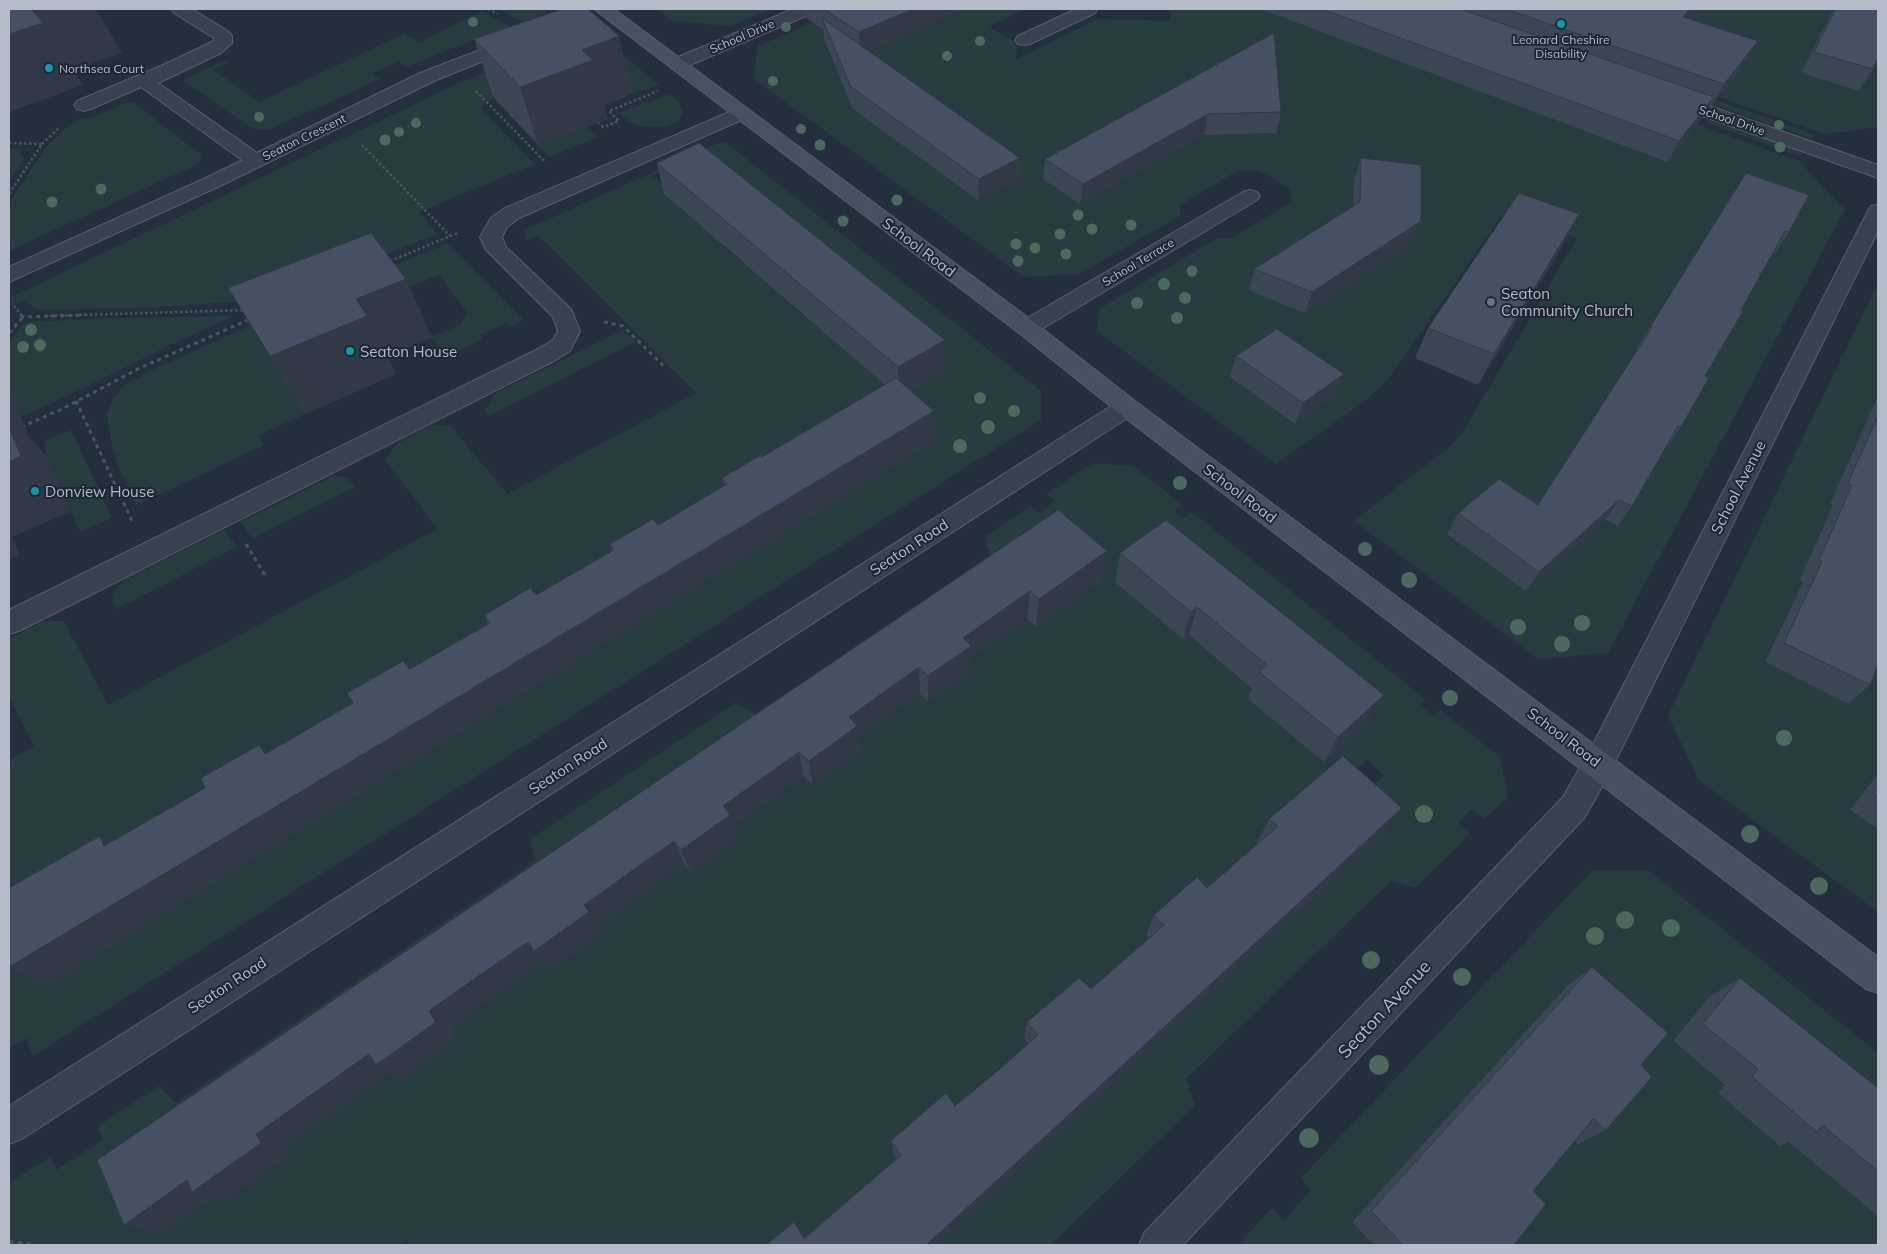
<svg xmlns="http://www.w3.org/2000/svg" width="1887" height="1254" viewBox="0 0 1887 1254" font-family="Mulish,sans-serif">
	<rect width="100%" height="100%" fill="#242f3e"/>
	<g fill="#263c3f" fill-rule="evenodd">
		<polygon points="498,9 549,9 544,14 524,22"/>
		<polygon points="656,9 772,9 731,26 672,21"/>
		<polygon points="845,9 1025,9 989,27 1017,43 1016,59 1098,19 1170,21 1170,9 1375,9 1799,161 1845,210 1608,653 1539,659 1354,521 1452,445 1463,432 1577,238 1501,217 1387,381 1365,401 1276,464 1097,331 1099,309 1217,238 1231,238 1292,202 1289,188 1260,171 1239,170 1180,205 1180,216 1080,274 1024,277 754,79 758,46"/>
		<polygon points="1592,9 1878,9 1878,127 1825,134 1562,42"/>
		<polygon points="482,11 511,27 455,47 406,67 398,62 372,74 380,79 273,128 263,130 250,127 184,81 186,78 222,62 232,60 213,70 260,102 405,33 419,42"/>
		<polygon points="566,42 613,47 659,85 632,94 534,83 493,99 481,108 535,164 419,212 438,234 339,273 248,301 159,307 43,310 34,308 25,300 9,307 9,298 20,293 459,83"/>
		<polygon points="1688,90 1815,135 1812,139 1684,94"/>
		<path d="M670 94C706 125 655 133 632 123 627 121 623 116 620 113Z"/>
		<polygon points="126,103 133,103 199,153 202,156 198,164 9,251 9,204 45,148 75,120 92,117"/>
		<polygon points="1710,119 1802,152 1799,156 1707,123"/>
		<polygon points="587,126 598,137 549,157 538,145"/>
		<path d="M718 143H726L1041 391V420L33 1056 27 1038 9 1049V761L34 746 9 696V639L43 621H64L108 705 438 529 385 460 396 444 433 425 451 426 507 494 696 393 538 235 527 240 525 232 529 228ZM687 160 816 314 807 319 781 296 788 292 750 260 743 263 721 245 728 241 653 176Z"/>
		<polygon points="9,149 19,149 24,158 9,182"/>
		<polygon points="446,244 449,244 524,320 509,327 506,323 480,335 483,340 447,356 432,337 460,325 467,312 439,275 305,330 297,305"/>
		<polygon points="1878,283 1878,912 1700,781 1668,716"/>
		<path d="M230 316 232 317C156 349 85 391 9 422V341L26 322 114 318Z"/>
		<polygon points="258,322 271,358 305,414 258,436 264,445 137,505 120,470 111,441 107,415 112,400 126,384 156,368"/>
		<polygon points="623,330 635,342 489,416 484,411 495,394"/>
		<polygon points="71,430 112,518 80,532 46,455 44,441"/>
		<path d="M1093 463 1133 466 1183 505 1174 511 1184 518 1192 512 1425 699 1419 705 1434 716 1440 710 1500 757 1508 797 1484 819 1472 809 1458 823 1470 834 1415 888 1391 881 1186 1079 1195 1105 1051 1245H936L1266 849 1146 936 1156 945 1024 1039 1035 1053 893 1154 903 1168 813 1245H410L406 1239 397 1245H9V1183L51 1156 56 1170 103 1140 98 1126 159 1086 176 1103 535 861 530 839 735 703 756 714 991 557 985 537 1030 506 1039 513 1055 501 1047 494ZM1055 539 1073 600 1036 626 1027 619 962 665 928 702 920 694 852 742 814 786 804 777 731 830 738 839 691 872 683 863 597 925 602 933 550 971 544 962 450 1029 457 1039 392 1070 285 1147 290 1157 224 1203 220 1192ZM1189 635 1369 721 1331 755 1289 732 1249 699 1256 692ZM1367 760 1384 775 1368 790 1351 775Z"/>
		<polygon points="333,476 347,477 355,487 252,539 241,522"/>
		<polygon points="225,530 237,547 116,609 112,595 124,580"/>
		<polygon points="1593,870 1649,871 1878,1053 1878,1134 1709,997 1673,1041 1725,1085 1719,1093 1780,1145 1786,1138 1878,1216 1878,1245 1496,1245 1508,1202 1565,1133 1578,1144 1567,986 1352,1222 1374,1245 1238,1245 1272,1208 1284,1221 1311,1190 1301,1178"/>
	</g>
	<g fill="none" stroke-linecap="round" stroke-linejoin="round">
		<defs>
			<g id="lane">
				<polygon points="171,9 192,9 229,32 232,36 232,43 221,53 158,83 263,157 266,161 263,165 256,167 249,165 141,87 91,109 84,111 77,109 74,105 77,101 161,66 214,41 214,38 174,13"/>
				<polygon points="741,107 748,109 751,113 748,117 519,218 507,227 502,237 506,247 571,309 580,331 570,351 554,361 19,631 9,634 9,610 538,349 553,340 558,331 553,317 486,250 480,237 491,218 505,208"/>
			</g>
			<g id="street">
				<polygon points="793,9 816,9 813,13 683,68 677,70 671,68 668,64 671,60"/>
				<polygon points="1076,9 1098,9 1095,13 1030,44 1024,45 1018,44 1015,40 1018,36"/>
				<polygon points="514,37 520,38 523,42 520,46 434,81 220,186 9,282 9,267 206,178 420,73"/>
				<polygon points="1670,92 1878,165 1878,178 1663,102 1661,98 1663,94"/>
				<polygon points="1250,190 1257,192 1260,196 1257,200 1035,333 1027,336 1019,333 1016,328 1019,323 1243,192"/>
				<polygon points="1878,205 1878,231 1610,772 1585,817 1183,1245 1139,1245 1145,1232 1563,797 1588,754 1868,211 1871,206"/>
				<polygon points="1127,398 1135,401 1139,407 1135,413 22,1139 9,1144 9,1106 1119,401"/>
			</g>
			<polygon id="secondary" points="594,9 614,9 1035,323 1135,401 1878,957 1878,993 1866,989 1119,413 1019,333"/>
		</defs>
		<use href="#lane" stroke="#565f6c" stroke-width="2"/>
		<use href="#street" stroke="#565f6c" stroke-width="2"/>
		<use href="#secondary" stroke="#565f6c" stroke-width="2"/>
		<g stroke="#44595c" stroke-width="2.5" stroke-dasharray="2.5 2.5" stroke-linecap="butt">
			<polyline points="488,9 498,14"/>
			<polyline points="476,91 545,162"/>
			<polyline points="598,122 603,127 619,121 609,111 658,91"/>
			<polyline points="9,143 42,144 9,194"/>
			<polyline points="42,144 60,127"/>
			<polyline points="362,145 450,236"/>
			<polyline points="390,261 458,233"/>
			<polyline points="14,306 22,316"/>
			<polyline points="45,316 245,310"/>
		</g>
		<g stroke="#44595c" stroke-width="3" stroke-dasharray="4 4" stroke-linecap="butt">
			<polyline points="21,315 23,317 85,315"/>
			<polyline points="604,322 623,326 666,368"/>
			<polyline points="9,333 23,317"/>
			<polyline points="76,401 132,521"/>
			<polyline points="21,427 60,410 140,368 250,319"/>
			<polyline points="246,544 265,575"/>
		</g>
		<polyline stroke="#44595c" stroke-width="4" stroke-dasharray="4.5 4.5" stroke-linecap="butt" points="9,1242 37,1245"/>
		<use href="#lane" fill="#38414e" fill-rule="evenodd"/>
		<use href="#street" fill="#38414e" fill-rule="evenodd"/>
		<use href="#secondary" fill="#465061" fill-rule="evenodd"/>
	</g>
	<g fill="#4b6a5d">
		<circle cx="473" cy="22" r="5"/>
		<circle cx="786" cy="27" r="5"/>
		<circle cx="980" cy="41" r="5"/>
		<circle cx="947" cy="56" r="5"/>
		<circle cx="773" cy="81" r="5"/>
		<circle cx="259" cy="117" r="5"/>
		<circle cx="416" cy="123" r="5"/>
		<circle cx="1779" cy="125" r="5"/>
		<circle cx="801" cy="129" r="5"/>
		<circle cx="399" cy="132" r="5"/>
		<circle cx="385" cy="140" r="5.5"/>
		<circle cx="820" cy="145" r="5.5"/>
		<circle cx="1780" cy="147" r="5.5"/>
		<circle cx="101" cy="189" r="5.5"/>
		<circle cx="897" cy="200" r="5.5"/>
		<circle cx="52" cy="202" r="5.5"/>
		<circle cx="1078" cy="215" r="5.5"/>
		<circle cx="843" cy="221" r="5.5"/>
		<circle cx="1131" cy="225" r="5.5"/>
		<circle cx="1092" cy="229" r="5.5"/>
		<circle cx="1060" cy="234" r="5.5"/>
		<circle cx="1016" cy="244" r="5.5"/>
		<circle cx="1035" cy="248" r="5.5"/>
		<circle cx="1066" cy="254" r="5.5"/>
		<circle cx="1018" cy="261" r="5.5"/>
		<circle cx="1192" cy="271" r="5.5"/>
		<circle cx="1164" cy="284" r="6"/>
		<circle cx="1185" cy="298" r="6"/>
		<circle cx="1137" cy="303" r="6"/>
		<circle cx="1177" cy="318" r="6"/>
		<circle cx="31" cy="330" r="6"/>
		<circle cx="40" cy="345" r="6"/>
		<circle cx="23" cy="347" r="6"/>
		<circle cx="980" cy="398" r="6"/>
		<circle cx="1014" cy="411" r="6"/>
		<circle cx="988" cy="427" r="7"/>
		<circle cx="960" cy="446" r="7"/>
		<circle cx="1180" cy="483" r="7"/>
		<circle cx="1365" cy="549" r="7"/>
		<circle cx="1409" cy="580" r="8"/>
		<circle cx="1582" cy="623" r="8"/>
		<circle cx="1518" cy="627" r="8"/>
		<circle cx="1562" cy="644" r="8"/>
		<circle cx="1450" cy="698" r="8"/>
		<circle cx="1784" cy="738" r="8"/>
		<circle cx="1424" cy="814" r="9"/>
		<circle cx="1750" cy="834" r="9"/>
		<circle cx="1819" cy="886" r="9"/>
		<circle cx="1625" cy="920" r="9"/>
		<circle cx="1671" cy="928" r="9"/>
		<circle cx="1595" cy="936" r="9"/>
		<circle cx="1371" cy="960" r="9"/>
		<circle cx="1462" cy="977" r="9"/>
		<circle cx="1379" cy="1065" r="10"/>
		<circle cx="1309" cy="1138" r="10"/>
	</g>
	<g fill="#3b4654">
		<polygon points="805,9 962,9 868,51 1020,158 1019,179 978,200 853,109 824,39 823,29 806,18"/>
		<polygon points="1261,9 1697,9 1689,19 1758,41 1746,62 1712,105 1710,104 1702,118 1667,162"/>
		<polygon points="1834,9 1878,9 1873,69 1859,91 1801,73"/>
		<polygon points="1274,33 1281,112 1276,133 1204,135 1080,204 1043,179 1045,159"/>
		<polygon points="619,36 632,94 604,105 608,119 538,145 493,97 474,39"/>
		<polygon points="1361,158 1413,243 1305,313 1249,290 1254,269 1353,207 1354,180"/>
		<polygon points="657,163 945,340 945,371 910,391 934,441 46,986 9,967 110,843 267,753 488,624 484,615 536,595 612,551 610,544 658,525 724,486 722,478 762,457 885,385 664,194"/>
		<polygon points="1746,173 1789,232 1774,254 1772,253 1741,310 1705,376 1681,427 1666,448 1632,506 1618,526 1605,520 1526,591 1447,534 1458,513 1538,505 1638,349 1637,348"/>
		<polygon points="1579,214 1563,245 1478,385 1415,358 1428,328"/>
		<polygon points="228,288 432,337 388,357 396,374 305,414"/>
		<polygon points="1236,356 1336,395 1295,424 1230,377"/>
		<polygon points="1878,396 1878,664 1870,685 1848,704 1765,662 1803,582 1800,580 1833,505 1830,504"/>
		<polygon points="1058,510 1102,580 1036,627 1027,619 970,659 970,673 928,702 920,694 859,737 860,752 813,786 804,777 734,827 738,839 691,873 684,864 598,926 603,933 550,971 543,963 496,996 450,1029 457,1040 399,1082 388,1074 285,1147 290,1156 224,1203 211,1199 159,1235"/>
		<polygon points="1120,553 1369,721 1324,762 1248,699 1252,689 1189,635 1183,639 1115,582"/>
		<polygon points="1878,774 1878,829 1850,810"/>
		<polygon points="1269,819 1386,831 937,1245 766,1245 804,1238 896,1159 893,1154 891,1141 955,1106 1000,1069 1028,1044 1024,1039 1027,1022 1091,989 1149,938 1146,936 1154,915 1207,888 1258,843 1257,842"/>
		<polygon points="1592,967 1641,1065 1606,1130 1578,1144 1574,1141 1533,1191 1514,1245 1374,1245 1352,1222 1567,986"/>
		<polygon points="1740,978 1878,1088 1878,1216 1789,1142 1780,1146 1718,1093 1725,1085 1673,1041 1709,997"/>
	</g>
	<g fill="#303945">
		<polygon points="31,9 96,9 122,53 73,70 83,85 9,112 9,34"/>
		<polygon points="913,9 962,9 861,54 859,32"/>
		<polygon points="1690,9 1697,9 1672,38 1683,17"/>
		<polygon points="619,36 632,94 604,105 608,119 538,145 520,87 582,50"/>
		<polygon points="1758,41 1746,62 1712,105 1724,84"/>
		<polygon points="1714,97 1702,118 1667,162 1679,141"/>
		<polygon points="1208,114 1204,135 1080,204 1083,184"/>
		<polygon points="1020,158 1019,179 978,200 979,179"/>
		<polygon points="1579,214 1563,245 1478,385 1494,354"/>
		<polygon points="1421,221 1413,243 1305,313 1312,292"/>
		<polygon points="406,279 432,337 388,357 396,374 305,414 270,356 356,299"/>
		<polygon points="945,340 945,371 899,397 898,367"/>
		<polygon points="1344,374 1336,395 1295,424 1303,403"/>
		<polygon points="9,384 28,436 46,455 71,511 12,537 20,555 9,560"/>
		<polygon points="934,411 934,441 46,986 9,967"/>
		<polygon points="1619,500 1605,520 1526,591 1539,572"/>
		<polygon points="1107,551 1102,580 1036,627 1039,599"/>
		<polygon points="1030,591 1027,619 970,659 970,673 928,702 928,676 963,638"/>
		<polygon points="1197,607 1189,635 1183,639 1191,612"/>
		<polygon points="919,667 920,694 859,737 860,752 813,786 809,761 849,717"/>
		<polygon points="1384,695 1369,721 1324,762 1338,737"/>
		<polygon points="799,752 804,777 734,827 738,839 691,873 681,850 723,806"/>
		<polygon points="1402,808 1386,831 1046,1146 937,1245 926,1245"/>
		<polygon points="100,836 131,858 104,846"/>
		<polygon points="674,841 684,864 598,926 603,933 550,971 543,963 450,1029 457,1040 399,1082 388,1074 285,1147 290,1156 224,1203 211,1199 159,1235 124,1225 187,1180 256,1134 528,942 584,905"/>
	</g>
	<g fill="#455162" stroke="#303945">
		<polygon points="9,9 31,9 43,23 9,34"/>
		<polygon points="562,9 588,9 619,36 582,50 593,60 520,87 474,39"/>
		<polygon points="823,9 913,9 859,32"/>
		<polygon points="1322,9 1460,9 1714,97 1679,141"/>
		<polygon points="1506,9 1690,9 1683,17 1758,41 1724,84"/>
		<polygon points="1836,9 1878,9 1878,58 1873,69 1814,52"/>
		<polygon points="822,18 1020,158 979,179 851,87"/>
		<polygon points="1274,33 1281,112 1208,114 1083,184 1045,159"/>
		<polygon points="699,143 945,340 898,367 657,163"/>
		<polygon points="1361,158 1421,165 1421,221 1312,292 1254,269 1360,202"/>
		<polygon points="1746,173 1809,195 1789,232 1785,231 1741,310 1743,311 1705,376 1709,378 1681,427 1678,426 1632,506 1619,500 1539,572 1458,513 1499,479 1538,505 1652,327 1650,327"/>
		<polygon points="1519,193 1579,214 1494,354 1428,328"/>
		<polygon points="371,233 406,279 356,299 367,316 270,356 228,288"/>
		<polygon points="1277,329 1344,374 1303,403 1236,356"/>
		<polygon points="896,378 934,411 9,967 9,888 100,836 104,846 205,788 201,778 259,745 265,754 353,703 347,693 403,661 410,669 490,623 484,615 530,588 536,595 614,550 610,544 653,519 658,525 727,484 722,478 761,455 762,457"/>
		<polygon points="1878,416 1878,664 1870,685 1784,643 1822,562 1819,560 1852,485 1848,483"/>
		<polygon points="9,428 21,456 9,462"/>
		<polygon points="1058,510 1107,551 1039,599 1030,591 963,638 971,646 928,676 919,667 849,717 857,726 809,761 799,752 723,806 730,815 681,850 674,841 584,905 589,912 534,951 528,942 477,977 429,1011 436,1022 376,1065 369,1054 256,1134 261,1143 192,1192 187,1180 124,1225 97,1160"/>
		<polygon points="1166,520 1384,695 1338,737 1259,672 1267,665 1197,607 1191,612 1120,553"/>
		<polygon points="1343,756 1402,808 1050,1132 926,1245 766,1245 794,1222 804,1239 901,1155 891,1141 946,1093 955,1106 1000,1069 1038,1035 1027,1022 1079,978 1091,989 1164,925 1154,915 1197,877 1207,888 1278,826 1269,819"/>
		<polygon points="1878,787 1878,796 1873,793"/>
		<polygon points="1592,967 1668,1033 1641,1065 1652,1077 1606,1130 1593,1119 1533,1191 1546,1204 1514,1245 1403,1245 1371,1211"/>
		<polygon points="1740,978 1878,1088 1878,1171 1822,1125 1817,1132 1752,1077 1758,1069 1703,1024"/>
	</g>
	<g fill="#0f9aa8" stroke="#1d2633" stroke-width="2">
		<circle cx="1561" cy="24" r="5"/>
		<circle cx="49" cy="68" r="5"/>
		<circle cx="350" cy="351" r="5"/>
		<circle cx="35" cy="491" r="5"/>
	</g>
	<circle fill="#6b7280" stroke="#1d2633" stroke-width="2" cx="1491" cy="302" r="5"/>
	<g text-anchor="middle" dominant-baseline="central" stroke-width="4" stroke-linejoin="round" paint-order="stroke">
		<g font-size="12" fill="#b4bcc9" stroke="#1d2633">
			<text transform="translate(742 36) rotate(-23)">School Drive</text>
			<text transform="translate(1732 120) rotate(19)">School Drive</text>
			<text transform="translate(304 137) rotate(-26)">Seaton Crescent</text>
			<text transform="translate(1138 262) rotate(-31)">School Terrace</text>
		</g>
		<g font-size="12" fill="#b4bcc9" stroke="#1d2633">
			<text x="1561" y="39">Leonard Cheshire<tspan x="1561" dy="14">Disability</tspan></text>
			<text x="59" y="68" text-anchor="start">Northsea Court</text>
		</g>
		<g font-size="15" fill="#b4bcc9" stroke="#1d2633">
			<text transform="translate(919 247) rotate(37)">School Road</text>
			<text transform="translate(1738 487) rotate(-63)">School Avenue</text>
			<text transform="translate(1240 493) rotate(37)">School Road</text>
			<text transform="translate(909 547) rotate(-33)">Seaton Road</text>
			<text transform="translate(1564 737) rotate(37)">School Road</text>
			<text transform="translate(568 766) rotate(-33)">Seaton Road</text>
			<text transform="translate(227 985) rotate(-33)">Seaton Road</text>
		</g>
		<g font-size="15" fill="#b4bcc9" stroke="#1d2633" text-anchor="start">
			<text x="1501" y="293">Seaton<tspan x="1501" dy="17">Community Church</tspan></text>
			<text x="360" y="351">Seaton House</text>
			<text x="45" y="491">Donview House</text>
		</g>
		<g font-size="18" fill="#b4bcc9" stroke="#1d2633">
			<text transform="translate(1384 1009) rotate(-47)">Seaton Avenue</text>
		</g>
	</g>
	<rect width="1887" height="1254" fill="none" stroke="#b4bcc9" stroke-width="20"/>
</svg>
